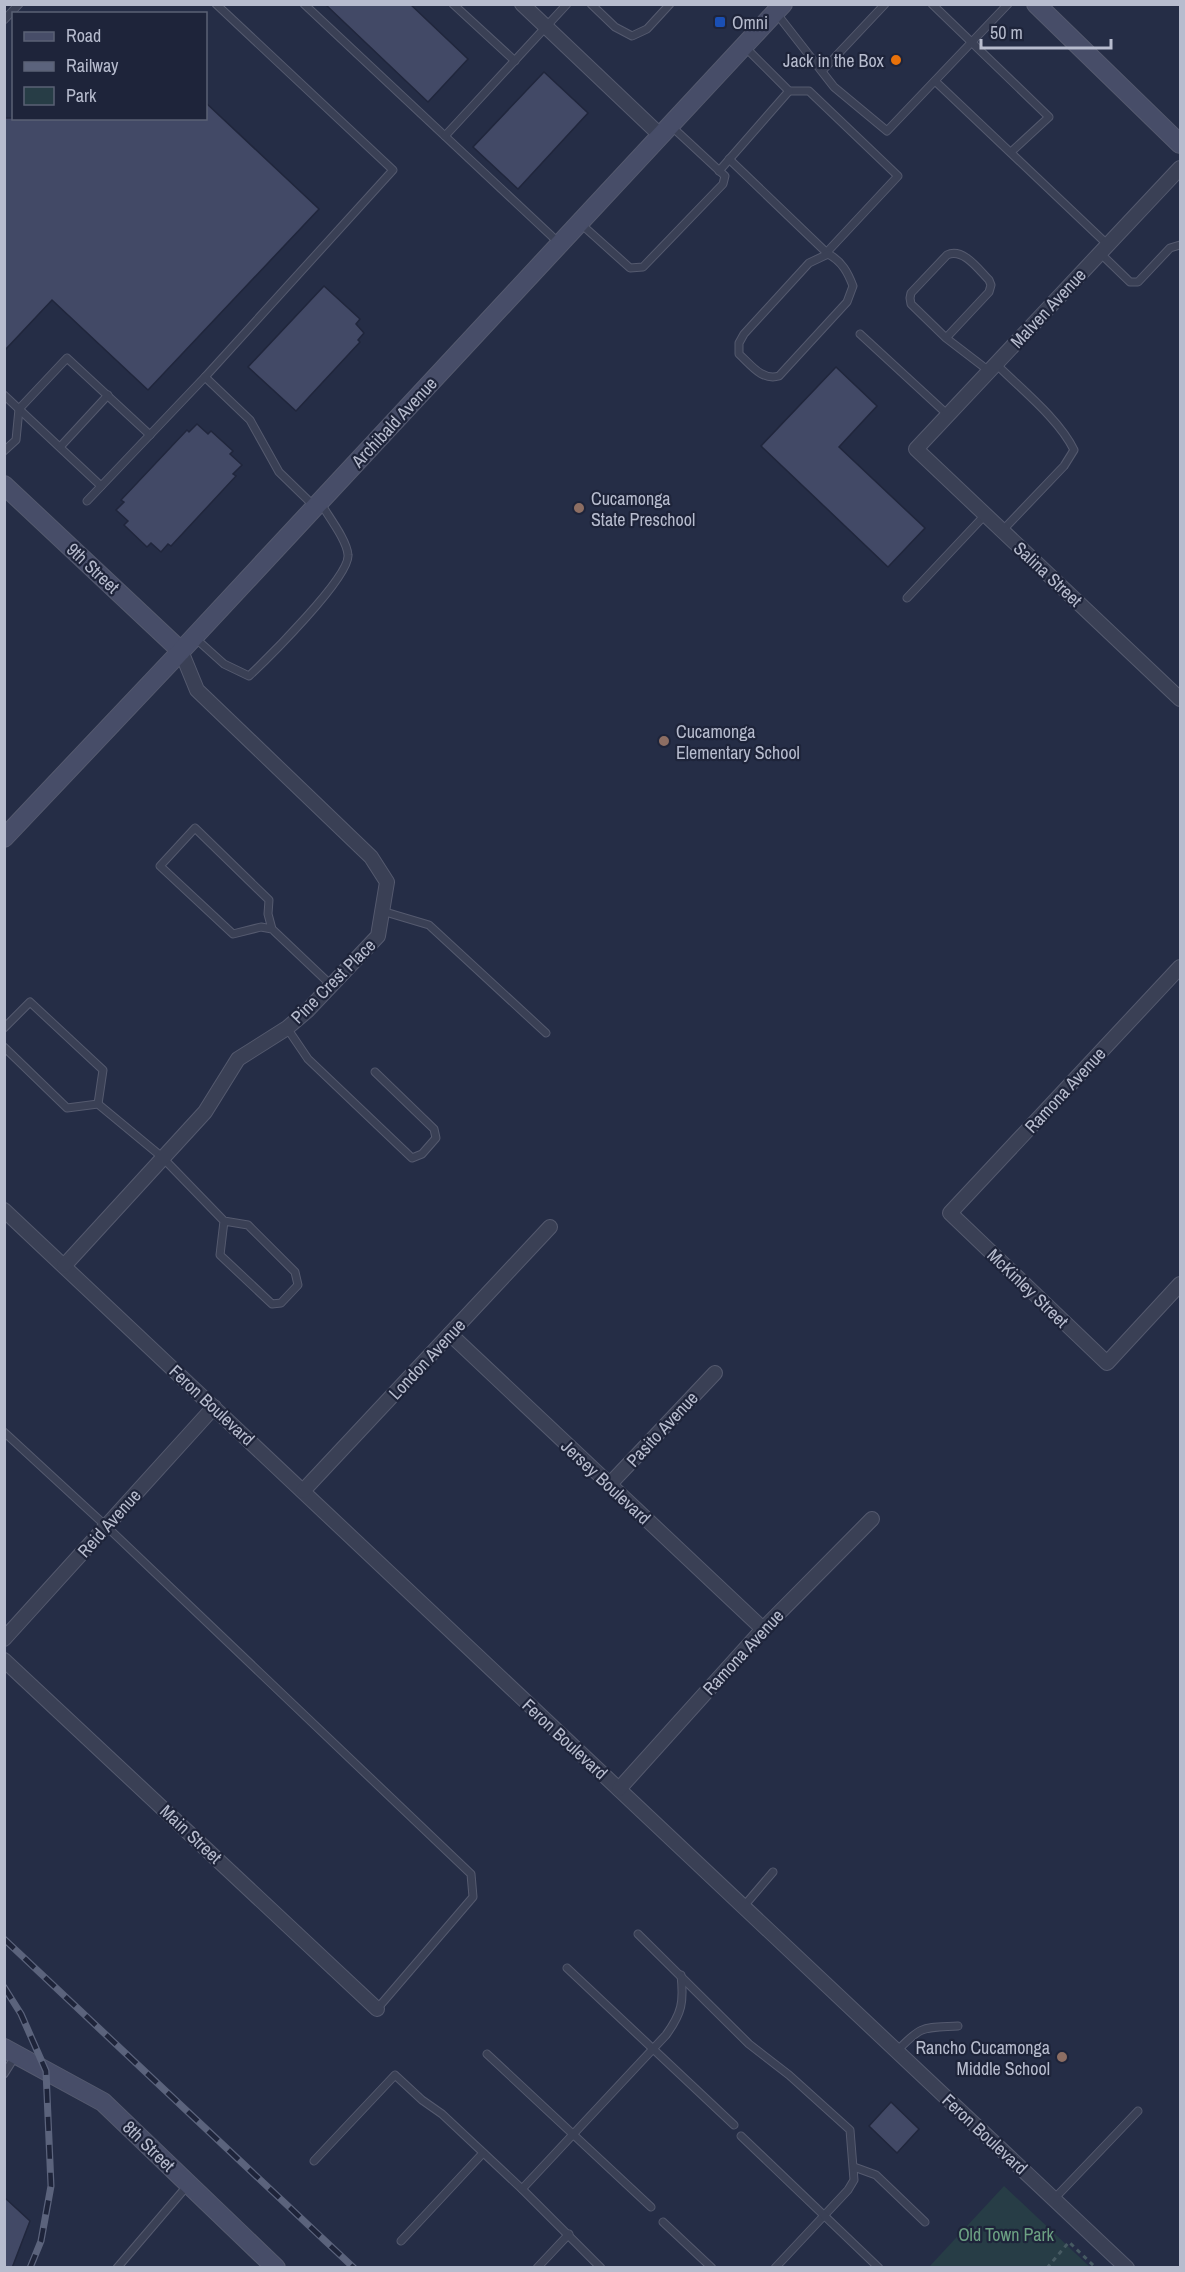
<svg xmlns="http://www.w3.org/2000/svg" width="1185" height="2272" viewBox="0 0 1185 2272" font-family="'Archivo Narrow',sans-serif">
	<rect width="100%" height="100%" fill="#252d46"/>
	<polygon fill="#273d46" points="1004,2186 1090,2267 929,2267"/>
	<g fill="#424966" stroke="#20263c" stroke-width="1.5">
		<polygon points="325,4 410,4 468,59 428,102"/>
		<polygon points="544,72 588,113 518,189 473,147"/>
		<polygon points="206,103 319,209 148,390 52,300 4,351 4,118 206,118"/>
		<polygon points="324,286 360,319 356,324 364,333 358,340 360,342 296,411 248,367"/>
		<polygon points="836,367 877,406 839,447 925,528 888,567 761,446"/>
		<polygon points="197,424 208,434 211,431 233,451 230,454 242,465 233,474 236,476 171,546 168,544 161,552 151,543 147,547 124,525 128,521 116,510 124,502 121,500 187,430 189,432"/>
		<polygon points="891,2102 919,2129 897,2153 869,2126"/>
		<polygon points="4,2197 30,2221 12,2268 4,2268"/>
	</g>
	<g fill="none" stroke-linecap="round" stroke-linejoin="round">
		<defs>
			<g id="lane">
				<polyline points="304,4 559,243"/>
				<polyline points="453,4 515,61"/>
				<polyline points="591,4 615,27 632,36 647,29 670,4"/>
				<polyline points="932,4 1049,117 1011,152"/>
				<polyline points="777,14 834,87 887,131 1008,4"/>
				<polyline points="4,20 19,4"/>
				<polyline points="822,71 885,4"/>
				<polyline points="935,81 1108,245"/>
				<polyline points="445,136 567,4"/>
				<polyline points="729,159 828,254 828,251 898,176 809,91 789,91 745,47"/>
				<polyline points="719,171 789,91"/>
				<polyline points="581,224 630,268 643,267 723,184 725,176 670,125"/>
				<polyline points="1100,253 1130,282 1138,282 1170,248 1180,245"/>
				<path d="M828 254C842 261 848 273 853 286L847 302 779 376C762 381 751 365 739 354V343L744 334 809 263Z"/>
				<polyline points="860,334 948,415"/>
				<path d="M946 338 989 292 991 285 989 280C979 270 963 247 947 255L911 293 910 298 911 304 946 338 989 371"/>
				<path d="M996 364C1021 389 1059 419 1074 450L1064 466 1002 531"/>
				<polyline points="205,377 250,420 279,472 313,505"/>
				<polyline points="4,395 101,486"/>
				<polyline points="60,447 108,395"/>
				<polyline points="4,451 16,440 19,409 67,358 150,435"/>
				<polyline points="87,501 205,377 393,170 216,4"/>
				<polyline points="907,598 985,515"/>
				<path d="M194 637 224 664 249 676C267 659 350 577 348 555 347 540 328 516 320 502"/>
				<polyline points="382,911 429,925 546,1033"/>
				<polyline points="272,929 261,927 233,934 160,866 195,828 269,900 268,914 272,929 331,985"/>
				<polyline points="4,1028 30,1002 103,1070 98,1104"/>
				<polyline points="287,1028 308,1059 412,1158 422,1154 436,1138 434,1129 375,1072"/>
				<polyline points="4,1047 67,1108 98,1104 162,1157 224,1221 248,1225 295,1272 298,1285 281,1303 272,1304 220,1255 224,1221"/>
				<polyline points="4,1432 106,1526 471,1874 473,1897 377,2009"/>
				<polyline points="744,1906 773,1872"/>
				<polyline points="638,1934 749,2044 789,2075 850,2130 854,2180 848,2190 775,2268"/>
				<polyline points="567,1968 734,2125"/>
				<path d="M897 2051C922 2025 922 2028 958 2026"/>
				<polyline points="487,2054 651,2207"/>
				<polyline points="4,2074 16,2055"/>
				<polyline points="741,2136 879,2268"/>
				<polyline points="314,2161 395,2075 422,2100 442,2114 522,2189 601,2268"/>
				<polyline points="854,2167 876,2175 925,2222"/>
				<path d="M522 2189 666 2035C682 2013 684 2002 681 1975"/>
				<polyline points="1054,2199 1138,2111"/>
				<polyline points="663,2222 712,2268"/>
				<polyline points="401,2241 483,2153"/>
				<polyline points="117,2268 187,2186"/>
				<polyline points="537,2268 569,2234"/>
			</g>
			<g id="street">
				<polyline points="522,4 660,135"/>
				<polyline points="1180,168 916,449 1180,699"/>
				<polyline points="1180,967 950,1213 1107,1363 1180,1284"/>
				<polyline points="4,1210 1127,2268"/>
				<polyline points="64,1266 205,1112 238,1059 287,1028 307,1011 378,936 387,882 371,857 197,690 181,651"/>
				<polyline points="450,1334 763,1629"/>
				<polyline points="609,1485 715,1373"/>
				<polyline points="303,1491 550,1227"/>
				<polyline points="4,1639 214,1407"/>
				<polyline points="4,1660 377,2009"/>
				<polyline points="619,1789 763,1629 872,1519"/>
			</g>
			<g id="secondary">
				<polyline points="1036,4 1180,144"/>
				<polyline points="4,485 181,651"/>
				<polyline points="4,838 181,651 783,4"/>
				<polyline points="4,2048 103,2102 276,2268"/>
			</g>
		</defs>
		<use href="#lane" stroke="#555a6f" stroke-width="9"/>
		<use href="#street" stroke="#555a6f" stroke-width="16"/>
		<use href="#secondary" stroke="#555a6f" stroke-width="20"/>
		<polyline stroke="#465a62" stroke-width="3" stroke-dasharray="4.5 4.5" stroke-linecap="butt" points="1047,2268 1069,2242 1096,2268"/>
		<use href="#lane" stroke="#3a4055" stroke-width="7"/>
		<use href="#street" stroke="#3a4055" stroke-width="14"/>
		<use href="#secondary" stroke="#474d68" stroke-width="18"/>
		<defs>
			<g id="rail">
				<polyline points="4,1939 354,2268"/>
				<polyline points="4,1987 21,2014 46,2071 51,2186 41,2241 30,2268"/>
			</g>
		</defs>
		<use href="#rail" stroke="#5b637c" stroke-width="7"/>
		<use href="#rail" stroke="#1e243a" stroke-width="4.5" stroke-dasharray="14" stroke-linecap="butt"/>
	</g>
	<rect fill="#1a4fb4" stroke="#1e243a" stroke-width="2" x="714" y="16" width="12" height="12" rx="3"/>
	<circle fill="#e8710a" stroke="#1e243a" stroke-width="2" cx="896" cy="60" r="6"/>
	<g fill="#8d6e63" stroke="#1e243a" stroke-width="2">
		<circle cx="579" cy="508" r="6"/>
		<circle cx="664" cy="741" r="6"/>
		<circle cx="1062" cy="2057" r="6"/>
	</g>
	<g text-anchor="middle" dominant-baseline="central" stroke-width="4.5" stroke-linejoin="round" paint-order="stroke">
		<g font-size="18" fill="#b7bcce" stroke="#1e243a" text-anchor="start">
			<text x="732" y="22">Omni</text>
			<text x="884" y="60" text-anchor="end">Jack in the Box</text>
			<text x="591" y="498">Cucamonga<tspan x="591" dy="21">State Preschool</tspan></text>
			<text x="676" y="731">Cucamonga<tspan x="676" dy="21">Elementary School</tspan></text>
			<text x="1050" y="2047" text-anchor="end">Rancho Cucamonga<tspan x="1050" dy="21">Middle School</tspan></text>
		</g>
		<g font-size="18" fill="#b7bcce" stroke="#1e243a">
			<text transform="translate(1048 308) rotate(-47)">Malven Avenue</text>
			<text transform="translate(394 422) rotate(-47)">Archibald Avenue</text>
			<text transform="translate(93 568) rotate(43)">9th Street</text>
			<text transform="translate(1048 574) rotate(43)">Salina Street</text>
			<text transform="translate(333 981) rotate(-45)">Pine Crest Place</text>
			<text transform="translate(1065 1090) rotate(-47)">Ramona Avenue</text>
			<text transform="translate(1028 1288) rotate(44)">McKinley Street</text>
			<text transform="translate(427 1359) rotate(-47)">London Avenue</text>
			<text transform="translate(212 1405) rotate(43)">Feron Boulevard</text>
			<text transform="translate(662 1429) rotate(-47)">Pasito Avenue</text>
			<text transform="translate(606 1482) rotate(43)">Jersey Boulevard</text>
			<text transform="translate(109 1523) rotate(-48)">Reid Avenue</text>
			<text transform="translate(743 1652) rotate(-47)">Ramona Avenue</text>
			<text transform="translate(565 1739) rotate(43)">Feron Boulevard</text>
			<text transform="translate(191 1834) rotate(43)">Main Street</text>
			<text transform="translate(985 2134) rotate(43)">Feron Boulevard</text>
			<text transform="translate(149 2146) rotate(44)">8th Street</text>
		</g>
		<g font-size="18" fill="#6ca183" stroke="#1e243a">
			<text x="1006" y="2234">Old Town Park</text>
		</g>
	</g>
	<rect width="1185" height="2272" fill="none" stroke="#b7bcce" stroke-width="12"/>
	<rect x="12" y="12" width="195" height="108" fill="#1e243a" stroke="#5b6175" stroke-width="1.5"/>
	<rect x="24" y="32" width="30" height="9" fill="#474d68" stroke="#5b6175" stroke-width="1.5"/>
	<text x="66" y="42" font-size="18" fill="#b7bcce">Road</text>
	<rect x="24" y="62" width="30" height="9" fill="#5b637c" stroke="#5b6175" stroke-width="1.5"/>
	<text x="66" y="72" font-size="18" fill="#b7bcce">Railway</text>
	<rect x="24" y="87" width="30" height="18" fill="#273d46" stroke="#5b6175" stroke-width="1.5"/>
	<text x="66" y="102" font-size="18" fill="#b7bcce">Park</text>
	<path d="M981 39v9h130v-9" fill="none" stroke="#b7bcce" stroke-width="3"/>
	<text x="990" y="39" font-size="18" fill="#b7bcce" stroke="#1e243a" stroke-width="4.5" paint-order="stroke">50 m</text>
</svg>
